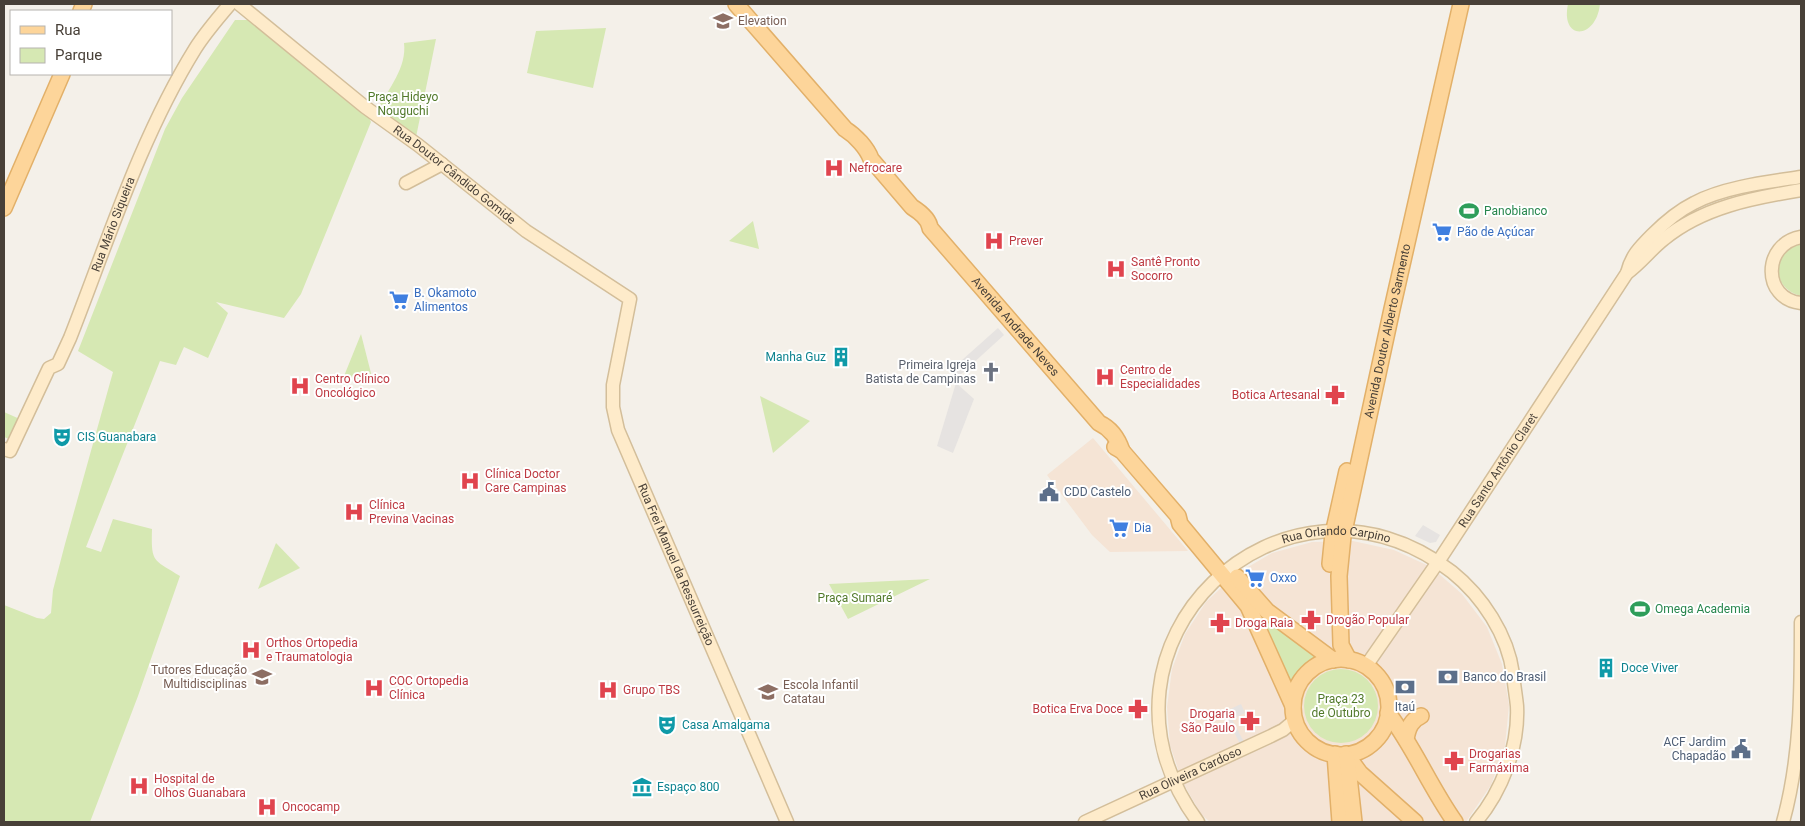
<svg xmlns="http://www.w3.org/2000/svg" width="1805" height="826" viewBox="0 0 1805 826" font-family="Roboto,sans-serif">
	<rect width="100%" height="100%" fill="#f4f0e9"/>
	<g fill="#f5e4d5">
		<polygon points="1093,438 1188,551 1110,552 1092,535 1047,475"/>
		<polygon points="1353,541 1394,550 1431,567 1462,594 1487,627 1502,664 1509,705 1505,746 1491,785 1466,822 1210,822 1201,814 1182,781 1170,745 1167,707 1172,669 1185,634 1206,602 1236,574 1272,553 1312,542"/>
	</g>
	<g fill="#d6e8b3">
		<path d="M1568 4H1600C1596 40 1560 41 1568 4Z"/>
		<path d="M235 20H251L364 107 371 122 301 294 284 318 216 302 228 313 208 358 184 347 176 365 160 361 86 547 101 552 113 519 152 529C151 563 153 559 180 576L138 696 90 822H4V605L37 618 44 619 51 613 53 590 65 544 113 372 78 351 165 129 182 98Z"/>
		<polygon points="606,28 593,88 527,73 536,31"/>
		<path d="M436 39 415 142 377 109C389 89 407 67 404 43Z"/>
		<polygon points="753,221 759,249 729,241"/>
		<path d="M1801 243V296C1770 288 1771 252 1801 243Z"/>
		<polygon points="361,334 373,381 357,379 342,381"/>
		<polygon points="760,396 810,421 773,453"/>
		<polygon points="4,412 22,420 12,440 4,437"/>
		<polygon points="276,543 300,568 258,589"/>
		<polygon points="930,579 848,619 829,584"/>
		<polygon points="1260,610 1316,658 1295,678 1291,680 1287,677 1256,613"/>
		<circle cx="1341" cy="706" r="37"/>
	</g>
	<g fill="#e6e3e1">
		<polygon points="998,328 1004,335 959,376 952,369"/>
		<polygon points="956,383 974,399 953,453 937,446"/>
		<polygon points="1423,525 1440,535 1436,542 1430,543 1415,536"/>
		<polygon points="1241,704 1245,713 1232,719 1244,742 1240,744 1224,712"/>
	</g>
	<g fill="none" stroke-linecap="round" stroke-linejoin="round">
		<defs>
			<g id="secondary">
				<path id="s1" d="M239 4 365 107 418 145 526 231 630 299 613 385V407L618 430 787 822"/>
				<polyline points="406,183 442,164"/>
				<path d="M1801 237C1762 244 1762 299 1801 303"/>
				<path d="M1627 273C1641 263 1651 249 1664 239 1703 207 1753 198 1801 190"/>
				<path id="s2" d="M4 449 10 451 49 368 58 364 70 338C108 241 140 138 195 49 205 33 218 18 230 4"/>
				<path id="s3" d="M1366 666 1438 562 1627 273C1631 256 1640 247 1652 235 1664 223 1678 211 1694 203 1724 187 1768 182 1801 177"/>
				<path id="s4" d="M1085 822 1271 736 1283 730 1295 720"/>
				<path id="s5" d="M1198 822C1069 646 1283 442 1452 572 1482 596 1508 635 1513 674 1514 685 1516 696 1517 706 1519 747 1502 791 1476 822"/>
				<path d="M1783 822C1801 757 1801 690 1801 622"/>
			</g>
			<g id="primary">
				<path id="s6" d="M736 4 845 129C856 136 867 148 871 159L912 207C920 212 929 219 930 228L1099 423C1110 428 1118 439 1122 451"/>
				<polyline points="81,11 84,4"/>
				<polyline points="4,208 62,74"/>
				<polyline points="1115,447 1122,451 1178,516 1180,524 1248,606 1293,706"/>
				<polyline points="1330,564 1333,534 1347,471"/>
				<polyline points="1237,577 1267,611 1333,660"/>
				<circle cx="1341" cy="707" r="48"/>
				<path id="s7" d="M1349 660 1341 645 1339 576 1343 536 1392 309 1461 4"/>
				<path d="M1388 713C1414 747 1430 787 1455 822"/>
				<path d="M1406 739C1408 728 1411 720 1421 716"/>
				<polyline points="1335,754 1340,822"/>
				<polyline points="1346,754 1360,773 1415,822"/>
				<polyline points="1347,758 1354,822"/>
			</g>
		</defs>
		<use href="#secondary" stroke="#d3be9a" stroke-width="15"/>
		<use href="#primary" stroke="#e2b069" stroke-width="18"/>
		<use href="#secondary" stroke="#feebca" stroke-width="12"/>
		<use href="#primary" stroke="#fdd59a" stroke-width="15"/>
	</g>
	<defs>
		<symbol id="school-bare" viewBox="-9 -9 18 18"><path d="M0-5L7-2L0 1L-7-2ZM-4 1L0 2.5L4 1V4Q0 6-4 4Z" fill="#8d6e63" stroke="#fff" stroke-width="2.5" paint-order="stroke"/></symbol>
		<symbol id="hospital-bare" viewBox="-9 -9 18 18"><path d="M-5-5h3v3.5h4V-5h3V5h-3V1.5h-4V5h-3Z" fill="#e0444e" stroke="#fff" stroke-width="2.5" paint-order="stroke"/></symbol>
		<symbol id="stadium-bare" viewBox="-9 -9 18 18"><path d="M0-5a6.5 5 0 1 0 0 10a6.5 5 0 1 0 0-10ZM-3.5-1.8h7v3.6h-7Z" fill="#2e9e5b" stroke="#fff" stroke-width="2.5" paint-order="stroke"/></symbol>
		<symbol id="supermarket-bare" viewBox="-9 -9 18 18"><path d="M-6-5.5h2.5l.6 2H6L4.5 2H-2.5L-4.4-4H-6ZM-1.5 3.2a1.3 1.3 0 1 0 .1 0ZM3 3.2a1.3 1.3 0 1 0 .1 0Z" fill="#3f7fe0" stroke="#fff" stroke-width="2.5" paint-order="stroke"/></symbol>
		<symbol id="building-bare" viewBox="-9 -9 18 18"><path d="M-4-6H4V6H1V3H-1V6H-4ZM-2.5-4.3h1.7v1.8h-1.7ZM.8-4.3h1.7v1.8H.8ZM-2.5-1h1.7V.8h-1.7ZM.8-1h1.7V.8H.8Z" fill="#0f9aa8" stroke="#fff" stroke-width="2.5" paint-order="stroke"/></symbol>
		<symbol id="church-bare" viewBox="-9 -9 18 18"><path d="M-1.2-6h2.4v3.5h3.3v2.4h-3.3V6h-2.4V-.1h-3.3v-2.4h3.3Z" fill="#6b7280" stroke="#fff" stroke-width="2.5" paint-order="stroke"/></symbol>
		<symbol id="pharmacy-bare" viewBox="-9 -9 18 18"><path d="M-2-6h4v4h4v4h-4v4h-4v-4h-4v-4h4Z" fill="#e0444e" stroke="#fff" stroke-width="2.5" paint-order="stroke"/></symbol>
		<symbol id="theatre-bare" viewBox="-9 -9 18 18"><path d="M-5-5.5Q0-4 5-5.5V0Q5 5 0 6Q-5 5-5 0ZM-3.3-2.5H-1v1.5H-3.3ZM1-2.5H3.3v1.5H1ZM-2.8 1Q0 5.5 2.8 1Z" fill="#0f9aa8" stroke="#fff" stroke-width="2.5" paint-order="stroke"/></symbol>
		<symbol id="civic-bare" viewBox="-9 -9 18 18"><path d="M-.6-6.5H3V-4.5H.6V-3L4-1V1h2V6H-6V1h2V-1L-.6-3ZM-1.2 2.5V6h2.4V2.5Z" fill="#5c6f8a" stroke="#fff" stroke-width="2.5" paint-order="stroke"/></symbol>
		<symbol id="bank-bare" viewBox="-9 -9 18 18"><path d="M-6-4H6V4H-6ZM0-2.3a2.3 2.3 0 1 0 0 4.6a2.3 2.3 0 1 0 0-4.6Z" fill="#5c6f8a" stroke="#fff" stroke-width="2.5" paint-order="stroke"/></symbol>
		<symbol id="museum-bare" viewBox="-9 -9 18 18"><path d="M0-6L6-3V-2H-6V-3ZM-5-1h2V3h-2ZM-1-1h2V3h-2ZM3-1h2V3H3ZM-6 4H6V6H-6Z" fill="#0f9aa8" stroke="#fff" stroke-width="2.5" paint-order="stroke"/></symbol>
	</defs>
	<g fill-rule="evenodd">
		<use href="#school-bare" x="709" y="7" width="28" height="28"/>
		<use href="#hospital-bare" x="820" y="154" width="28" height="28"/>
		<use href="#stadium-bare" x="1455" y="197" width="28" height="28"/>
		<use href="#supermarket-bare" x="1428" y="218" width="28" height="28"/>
		<use href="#hospital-bare" x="980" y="227" width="28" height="28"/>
		<use href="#hospital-bare" x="1102" y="255" width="28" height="28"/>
		<use href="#supermarket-bare" x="385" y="286" width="28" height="28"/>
		<use href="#building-bare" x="827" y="343" width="28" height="28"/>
		<use href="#church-bare" x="977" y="358" width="28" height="28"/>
		<use href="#hospital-bare" x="1091" y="363" width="28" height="28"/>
		<use href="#hospital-bare" x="286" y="372" width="28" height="28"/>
		<use href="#pharmacy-bare" x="1321" y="381" width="28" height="28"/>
		<use href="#theatre-bare" x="48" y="423" width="28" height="28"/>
		<use href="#hospital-bare" x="456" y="467" width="28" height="28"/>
		<use href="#civic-bare" x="1035" y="478" width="28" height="28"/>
		<use href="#hospital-bare" x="340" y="498" width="28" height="28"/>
		<use href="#supermarket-bare" x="1105" y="514" width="28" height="28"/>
		<use href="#supermarket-bare" x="1241" y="564" width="28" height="28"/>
		<use href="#stadium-bare" x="1626" y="595" width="28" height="28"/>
		<use href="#pharmacy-bare" x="1297" y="606" width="28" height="28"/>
		<use href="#pharmacy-bare" x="1206" y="609" width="28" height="28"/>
		<use href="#hospital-bare" x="237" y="636" width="28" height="28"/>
		<use href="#building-bare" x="1592" y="654" width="28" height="28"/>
		<use href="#school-bare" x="248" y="663" width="28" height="28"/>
		<use href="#bank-bare" x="1434" y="663" width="28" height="28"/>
		<use href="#bank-bare" x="1391" y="673" width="28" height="28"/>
		<use href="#hospital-bare" x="360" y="674" width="28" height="28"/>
		<use href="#hospital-bare" x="594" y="676" width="28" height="28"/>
		<use href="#school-bare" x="754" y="678" width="28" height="28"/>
		<use href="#pharmacy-bare" x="1124" y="695" width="28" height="28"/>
		<use href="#pharmacy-bare" x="1236" y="707" width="28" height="28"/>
		<use href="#theatre-bare" x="653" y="711" width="28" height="28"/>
		<use href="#civic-bare" x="1727" y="735" width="28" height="28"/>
		<use href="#pharmacy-bare" x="1440" y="747" width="28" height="28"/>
		<use href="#hospital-bare" x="125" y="772" width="28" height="28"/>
		<use href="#museum-bare" x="628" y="773" width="28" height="28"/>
		<use href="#hospital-bare" x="253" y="793" width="28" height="28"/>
	</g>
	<g text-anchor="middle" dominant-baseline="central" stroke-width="4" stroke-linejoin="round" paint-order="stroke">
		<g font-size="12" fill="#785e54" stroke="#fff" text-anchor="start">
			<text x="738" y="21">Elevation</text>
			<text x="247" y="670" text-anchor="end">Tutores Educação<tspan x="247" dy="14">Multidisciplinas</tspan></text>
			<text x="783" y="685">Escola Infantil<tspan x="783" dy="14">Catatau</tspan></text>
		</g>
		<g font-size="12" fill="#527a2b" stroke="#fff">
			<text x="403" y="97">Praça Hideyo<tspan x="403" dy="14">Nouguchi</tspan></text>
			<text x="855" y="598">Praça Sumaré</text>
			<text x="1341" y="699">Praça 23<tspan x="1341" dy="14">de Outubro</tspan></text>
		</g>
		<g font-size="12" fill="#be3a42" stroke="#fff" text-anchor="start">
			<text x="849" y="168">Nefrocare</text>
			<text x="1009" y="241">Prever</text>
			<text x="1131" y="262">Santê Pronto<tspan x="1131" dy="14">Socorro</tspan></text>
			<text x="1120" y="370">Centro de<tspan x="1120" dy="14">Especialidades</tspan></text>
			<text x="315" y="379">Centro Clínico<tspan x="315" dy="14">Oncológico</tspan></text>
			<text x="1320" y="395" text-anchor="end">Botica Artesanal</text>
			<text x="485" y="474">Clínica Doctor<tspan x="485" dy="14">Care Campinas</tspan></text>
			<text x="369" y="505">Clínica<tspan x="369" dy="14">Previna Vacinas</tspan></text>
			<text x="1326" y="620">Drogão Popular</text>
			<text x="1235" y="623">Droga Raia</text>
			<text x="266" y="643">Orthos Ortopedia<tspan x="266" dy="14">e Traumatologia</tspan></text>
			<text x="389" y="681">COC Ortopedia<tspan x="389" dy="14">Clínica</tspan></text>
			<text x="623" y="690">Grupo TBS</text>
			<text x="1123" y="709" text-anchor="end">Botica Erva Doce</text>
			<text x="1235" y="714" text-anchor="end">Drogaria<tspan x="1235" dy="14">São Paulo</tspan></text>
			<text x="1469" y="754">Drogarias<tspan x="1469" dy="14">Farmáxima</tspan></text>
			<text x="154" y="779">Hospital de<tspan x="154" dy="14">Olhos Guanabara</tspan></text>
			<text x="282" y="807">Oncocamp</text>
		</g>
		<g font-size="12" fill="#484038" stroke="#fff">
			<text stroke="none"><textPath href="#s1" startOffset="275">Rua Doutor Cândido Gomide</textPath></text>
			<text stroke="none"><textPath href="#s2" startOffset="258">Rua Mário Siqueira</textPath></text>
			<text stroke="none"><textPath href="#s6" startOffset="428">Avenida Andrade Neves</textPath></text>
			<text stroke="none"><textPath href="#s7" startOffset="336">Avenida Doutor Alberto Sarmento</textPath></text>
			<text stroke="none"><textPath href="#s3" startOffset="236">Rua Santo Antônio Claret</textPath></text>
			<text stroke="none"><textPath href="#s5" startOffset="400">Rua Orlando Carpino</textPath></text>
			<text stroke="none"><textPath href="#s1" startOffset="770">Rua Frei Manuel da Ressurreição</textPath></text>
			<text stroke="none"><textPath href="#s4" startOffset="116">Rua Oliveira Cardoso</textPath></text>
		</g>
		<g font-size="12" fill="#27864d" stroke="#fff" text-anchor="start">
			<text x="1484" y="211">Panobianco</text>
			<text x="1655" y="609">Omega Academia</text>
		</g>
		<g font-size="12" fill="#366cbe" stroke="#fff" text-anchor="start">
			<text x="1457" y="232">Pão de Açúcar</text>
			<text x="414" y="293">B. Okamoto<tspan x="414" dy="14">Alimentos</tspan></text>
			<text x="1134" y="528">Dia</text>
			<text x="1270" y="578">Oxxo</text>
		</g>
		<g font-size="12" fill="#0d838f" stroke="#fff" text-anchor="start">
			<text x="826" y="357" text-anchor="end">Manha Guz</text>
			<text x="77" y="437">CIS Guanabara</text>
			<text x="1621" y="668">Doce Viver</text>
			<text x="682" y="725">Casa Amalgama</text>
			<text x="657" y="787">Espaço 800</text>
		</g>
		<g font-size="12" fill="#5b616d" stroke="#fff" text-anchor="end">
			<text x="976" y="365">Primeira Igreja<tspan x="976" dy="14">Batista de Campinas</tspan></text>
		</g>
		<g font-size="12" fill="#4e5e75" stroke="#fff" text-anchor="start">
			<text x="1064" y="492">CDD Castelo</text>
			<text x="1463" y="677">Banco do Brasil</text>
			<text x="1405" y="707" text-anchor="middle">Itaú</text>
			<text x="1726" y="742" text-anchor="end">ACF Jardim<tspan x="1726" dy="14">Chapadão</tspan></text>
		</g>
	</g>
	<rect width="1805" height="826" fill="none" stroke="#484038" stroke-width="10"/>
	<rect x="10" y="10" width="162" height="65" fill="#ffffff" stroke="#b6b3af"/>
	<rect x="20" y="26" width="25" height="8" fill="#fdd59a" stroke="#b6b3af"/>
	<text x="55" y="35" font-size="15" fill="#484038">Rua</text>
	<rect x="20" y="48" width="25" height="15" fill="#d6e8b3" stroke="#b6b3af"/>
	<text x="55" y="60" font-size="15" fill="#484038">Parque</text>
</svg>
